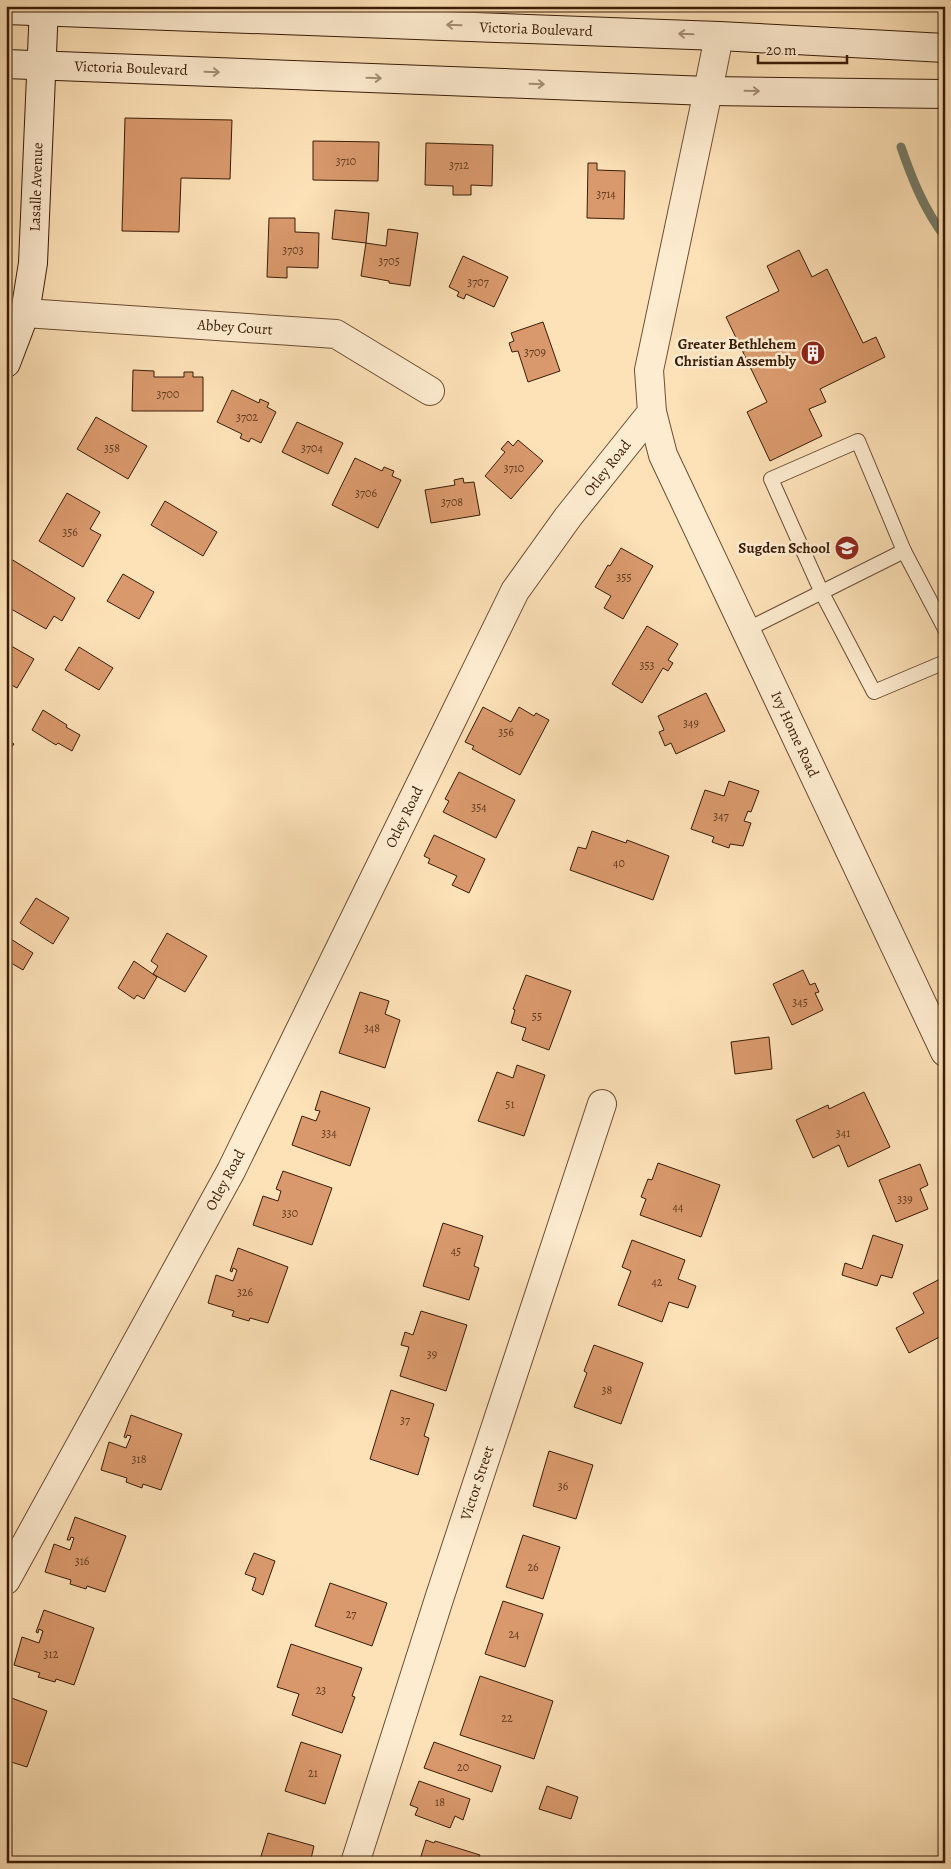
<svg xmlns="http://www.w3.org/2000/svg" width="951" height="1869" viewBox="0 0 951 1869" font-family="Alegreya,serif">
	<rect width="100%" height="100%" fill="#fde1b7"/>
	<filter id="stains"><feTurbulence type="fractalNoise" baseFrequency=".004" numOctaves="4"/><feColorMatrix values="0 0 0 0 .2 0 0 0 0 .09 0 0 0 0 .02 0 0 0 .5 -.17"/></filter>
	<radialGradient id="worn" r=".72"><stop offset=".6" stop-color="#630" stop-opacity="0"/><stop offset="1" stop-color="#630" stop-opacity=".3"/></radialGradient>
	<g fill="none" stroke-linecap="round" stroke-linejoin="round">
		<path stroke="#767d6a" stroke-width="9" d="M901 147C912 179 924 209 945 237"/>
	</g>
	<g fill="#d9996c" stroke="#391c06">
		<polygon points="125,118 232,120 230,179 181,178 179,232 122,231"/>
		<polygon points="313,141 379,142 378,181 313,180"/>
		<polygon points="426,143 493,145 492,186 471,185 471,195 453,195 453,186 425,185"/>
		<polygon points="588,163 597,163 597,170 625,171 624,219 587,218"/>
		<polygon points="335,210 369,213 366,243 332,239"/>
		<polygon points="269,218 295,218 295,232 319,233 318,268 287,267 287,278 267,277"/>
		<polygon points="388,229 418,233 410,286 389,283 389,281 361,276 366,243 386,246"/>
		<polygon points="799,250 812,277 827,269 863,343 876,337 885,357 820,389 826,402 809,409 822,436 770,461 747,412 767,402 726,317 779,291 767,266"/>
		<polygon points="463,256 508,277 494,307 466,294 464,299 457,296 459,292 449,287"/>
		<polygon points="543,322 560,371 528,382 518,351 512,352 509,343 514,341 511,333"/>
		<polygon points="133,370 154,371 154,377 184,377 184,372 193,372 193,377 203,377 203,411 132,411"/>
		<polygon points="232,390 259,403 260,399 269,403 267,407 276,412 261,443 251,438 249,442 240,438 242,434 217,422"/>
		<polygon points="96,417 147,446 128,479 77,449"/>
		<polygon points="297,422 343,443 328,474 282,452"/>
		<polygon points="518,440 543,461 511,499 485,476 505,452 501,449 508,441 513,446"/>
		<polygon points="355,458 382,471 384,467 394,471 392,476 401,480 378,528 332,505"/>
		<polygon points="463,478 464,483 474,482 480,515 431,523 425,490 455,485 454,480"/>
		<polygon points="67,493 100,512 90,529 101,535 83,567 39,541"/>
		<polygon points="165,501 217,532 203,556 151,525"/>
		<polygon points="621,548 653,566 623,619 604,608 611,596 595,587 608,565 610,566"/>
		<polygon points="11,559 75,598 62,621 54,616 46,629 6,606 6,567"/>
		<polygon points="123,574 154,592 139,619 107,601"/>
		<polygon points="647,626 678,644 668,660 673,663 668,671 663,668 642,703 612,684"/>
		<polygon points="6,643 34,659 17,688 6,682"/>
		<polygon points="79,647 113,668 99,690 65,670"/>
		<polygon points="706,693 725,731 676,754 671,743 665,746 659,732 664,730 658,716"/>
		<polygon points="483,707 511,722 519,707 534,716 536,713 549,720 520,775 472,749 474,746 465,742"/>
		<polygon points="43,710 67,725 66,727 80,735 72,751 58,743 56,745 32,730"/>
		<polygon points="6,739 14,744 6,755"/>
		<polygon points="459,772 515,800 496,838 443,812 449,801 445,799"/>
		<polygon points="729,781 759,791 751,812 748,811 744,821 751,823 743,846 730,844 729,848 712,842 714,837 691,829 705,790 724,796"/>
		<polygon points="592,831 626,843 627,840 669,856 653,900 570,870 578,847 586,849"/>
		<polygon points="434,835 485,859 469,893 452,885 457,876 428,863 430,859 424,856"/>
		<polygon points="36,898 69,918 53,944 20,923"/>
		<polygon points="167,933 207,956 185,992 153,974 158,966 151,961"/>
		<polygon points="6,936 33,953 23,970 6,960"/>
		<polygon points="134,961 157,977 144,999 137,995 134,999 118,988"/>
		<polygon points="803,970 810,985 815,983 819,992 815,993 823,1010 792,1025 773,984"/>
		<polygon points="526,975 571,991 549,1050 522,1040 526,1028 511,1023 515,1010 513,1009"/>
		<polygon points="360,992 389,1001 385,1014 400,1020 385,1068 339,1053"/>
		<polygon points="769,1037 772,1069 735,1074 731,1042"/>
		<polygon points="517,1065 545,1075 524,1136 478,1121 497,1072 513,1078"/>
		<polygon points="321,1091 370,1108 350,1166 292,1145 302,1116 316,1121 320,1111 315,1110"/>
		<polygon points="864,1092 890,1147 848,1167 839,1145 813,1158 796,1120 828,1105 829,1109"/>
		<polygon points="658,1163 720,1185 701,1237 640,1215 646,1199 641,1197 648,1179 652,1180"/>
		<polygon points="920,1164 928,1185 920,1189 928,1209 896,1222 879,1180"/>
		<polygon points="283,1171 332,1188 312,1245 253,1225 263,1196 278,1201 281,1191 276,1189"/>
		<polygon points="443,1223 483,1236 474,1266 479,1268 469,1300 423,1286"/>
		<polygon points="873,1235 903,1245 892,1278 881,1275 877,1286 842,1275 845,1263 862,1269"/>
		<polygon points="632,1240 685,1260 678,1279 696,1286 688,1308 669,1302 662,1322 618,1305 631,1271 622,1267"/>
		<polygon points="238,1248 288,1267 268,1323 250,1318 249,1321 232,1316 234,1311 208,1303 216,1275 233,1281 237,1270 233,1268 232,1272 230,1271"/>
		<polygon points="942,1278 945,1284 945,1334 909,1353 896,1328 924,1313 913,1293"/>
		<polygon points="421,1311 467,1325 446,1391 400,1376 409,1347 401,1345 405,1332 413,1335"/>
		<polygon points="594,1345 643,1363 621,1424 574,1407 587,1373 584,1371"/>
		<polygon points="391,1390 434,1404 424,1436 429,1438 418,1475 370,1459"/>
		<polygon points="131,1415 182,1434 161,1490 143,1484 142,1488 126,1482 127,1478 101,1470 109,1442 126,1448 131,1436 127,1435 126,1438 124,1437"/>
		<polygon points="549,1451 593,1465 576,1519 533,1506"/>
		<polygon points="75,1517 126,1536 105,1592 87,1586 86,1589 70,1584 71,1580 45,1572 54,1544 70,1550 74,1538 71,1537 70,1540 67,1540"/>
		<polygon points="523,1535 560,1547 543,1599 506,1587"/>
		<polygon points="254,1553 275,1561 263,1595 252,1590 256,1578 245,1574"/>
		<polygon points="330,1583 387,1603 372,1646 315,1626"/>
		<polygon points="503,1601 543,1614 525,1667 485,1654"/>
		<polygon points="44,1610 94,1628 74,1685 56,1679 55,1682 38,1677 40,1673 14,1665 22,1637 39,1643 43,1631 39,1629 38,1633 36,1632"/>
		<polygon points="291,1644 362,1668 352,1696 355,1697 342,1733 292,1715 299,1694 277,1687"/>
		<polygon points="480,1676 553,1701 534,1759 460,1735"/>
		<polygon points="6,1696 47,1711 27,1767 8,1761 6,1764"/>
		<polygon points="301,1742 341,1755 325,1804 285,1791"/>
		<polygon points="434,1742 501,1766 492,1792 424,1768"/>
		<polygon points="419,1781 470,1799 463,1820 455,1816 450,1828 415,1815 418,1808 410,1805"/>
		<polygon points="547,1786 578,1797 571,1819 539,1809"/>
		<polygon points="268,1833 314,1846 310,1863 259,1863"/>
		<polygon points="426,1840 434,1843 435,1841 480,1855 477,1863 419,1863"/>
	</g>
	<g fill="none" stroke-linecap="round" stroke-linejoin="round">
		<defs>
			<g id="service">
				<polyline points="945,629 904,551 858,441 771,479 822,593 874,692 945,662"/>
				<polyline points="746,630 904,551"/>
			</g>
			<g id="minor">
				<polyline points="25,313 336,334 430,391"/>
				<polyline points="652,412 663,455 945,1052"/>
				<polyline points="6,1580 231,1171 515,591 568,517 652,412 649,370 708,91 719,36"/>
				<polyline points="355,1863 440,1596 602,1104"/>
			</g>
			<g id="secondary">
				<polyline points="6,10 719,36 945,48"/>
				<polyline points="6,64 708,91 945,94"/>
				<polyline points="6,363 25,313 33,263 44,6"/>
			</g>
		</defs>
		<use href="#service" stroke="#6a4d32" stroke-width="16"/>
		<use href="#minor" stroke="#6a4d32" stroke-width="30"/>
		<use href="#secondary" stroke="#391c06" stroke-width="30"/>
		<use href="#service" stroke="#feecd0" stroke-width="14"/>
		<use href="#minor" stroke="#feecd0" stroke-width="28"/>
		<use href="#secondary" stroke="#feecd0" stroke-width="28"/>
	</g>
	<defs><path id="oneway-shaft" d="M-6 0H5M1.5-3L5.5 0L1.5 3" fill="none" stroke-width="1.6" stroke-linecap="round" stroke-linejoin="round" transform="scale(1.25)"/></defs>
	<g stroke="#a58e75">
		<use href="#oneway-shaft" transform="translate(454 25) rotate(-178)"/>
		<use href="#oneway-shaft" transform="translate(686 34) rotate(-178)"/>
		<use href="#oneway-shaft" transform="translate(212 72) rotate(2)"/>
		<use href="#oneway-shaft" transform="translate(374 78) rotate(2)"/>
		<use href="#oneway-shaft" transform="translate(537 84) rotate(2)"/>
		<use href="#oneway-shaft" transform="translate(752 91) rotate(1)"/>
	</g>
	<defs>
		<symbol id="building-disc" viewBox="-11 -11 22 22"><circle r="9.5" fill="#8f2418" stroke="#feecd0"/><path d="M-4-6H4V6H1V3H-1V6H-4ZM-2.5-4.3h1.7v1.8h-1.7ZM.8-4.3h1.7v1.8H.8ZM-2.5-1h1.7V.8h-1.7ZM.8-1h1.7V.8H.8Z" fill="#fff"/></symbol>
		<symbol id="school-disc" viewBox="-11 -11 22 22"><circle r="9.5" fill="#8f2418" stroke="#feecd0"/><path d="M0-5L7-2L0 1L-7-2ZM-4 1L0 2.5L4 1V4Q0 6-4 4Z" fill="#fff"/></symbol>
	</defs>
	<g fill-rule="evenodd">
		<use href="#building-disc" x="799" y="339" width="28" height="28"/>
		<use href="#school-disc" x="833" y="534" width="28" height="28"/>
	</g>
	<g text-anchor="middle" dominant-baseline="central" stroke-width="5" stroke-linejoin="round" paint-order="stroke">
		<g font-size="12" fill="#613b20">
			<text x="346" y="161">3710</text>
			<text x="459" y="165">3712</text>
			<text x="606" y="194">3714</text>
			<text x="293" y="250">3703</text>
			<text x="389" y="261">3705</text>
			<text x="478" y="282">3707</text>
			<text x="535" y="352">3709</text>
			<text x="168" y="394">3700</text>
			<text x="247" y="417">3702</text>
			<text x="112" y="448">358</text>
			<text x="312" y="448">3704</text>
			<text x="514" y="468">3710</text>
			<text x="366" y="493">3706</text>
			<text x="452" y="502">3708</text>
			<text x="70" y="532">356</text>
			<text x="624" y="577">355</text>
			<text x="647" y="665">353</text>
			<text x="691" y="723">349</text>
			<text x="506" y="732">356</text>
			<text x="479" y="807">354</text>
			<text x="721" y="816">347</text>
			<text x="619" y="863">40</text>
			<text x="800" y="1002">345</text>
			<text x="537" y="1016">55</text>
			<text x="372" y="1028">348</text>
			<text x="510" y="1104">51</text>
			<text x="329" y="1133">334</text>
			<text x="843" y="1133">341</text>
			<text x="905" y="1199">339</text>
			<text x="678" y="1207">44</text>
			<text x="290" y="1213">330</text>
			<text x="456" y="1251">45</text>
			<text x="657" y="1282">42</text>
			<text x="245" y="1292">326</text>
			<text x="432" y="1354">39</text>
			<text x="607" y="1390">38</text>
			<text x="405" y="1420">37</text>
			<text x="139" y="1459">318</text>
			<text x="563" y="1486">36</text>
			<text x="82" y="1561">316</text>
			<text x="533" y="1567">26</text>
			<text x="351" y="1614">27</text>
			<text x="514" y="1634">24</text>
			<text x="51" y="1654">312</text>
			<text x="321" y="1690">23</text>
			<text x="507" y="1718">22</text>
			<text x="463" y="1767">20</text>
			<text x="313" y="1773">21</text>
			<text x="440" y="1802">18</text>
		</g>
		<g font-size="15" fill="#391c06" stroke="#feecd0">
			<text transform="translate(536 29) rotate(2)">Victoria Boulevard</text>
			<text transform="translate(131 68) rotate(2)">Victoria Boulevard</text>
			<text transform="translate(36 187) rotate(-88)">Lasalle Avenue</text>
			<text transform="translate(235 327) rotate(4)">Abbey Court</text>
			<text transform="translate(607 468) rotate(-52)">Otley Road</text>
			<text transform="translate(795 734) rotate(65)">Ivy Home Road</text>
			<text transform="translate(404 817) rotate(-64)">Otley Road</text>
			<text transform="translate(225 1180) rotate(-62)">Otley Road</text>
			<text transform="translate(477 1483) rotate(-72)">Victor Street</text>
		</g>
		<g font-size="15" font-weight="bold" fill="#391c06" stroke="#feecd0" text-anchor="end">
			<text x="796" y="344">Greater Bethlehem<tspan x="796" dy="17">Christian Assembly</tspan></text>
			<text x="830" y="548">Sugden School</text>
		</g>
	</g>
	<rect width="951" height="1869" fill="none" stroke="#fde1b7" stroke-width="25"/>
	<rect x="8" y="8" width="936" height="1854" fill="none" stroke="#391c06" stroke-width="2.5"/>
	<rect x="12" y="12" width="926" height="1844" fill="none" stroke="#391c06"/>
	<path d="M758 55v8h89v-8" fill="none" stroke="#391c06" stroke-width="2.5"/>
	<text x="766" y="55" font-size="15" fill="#391c06" stroke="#feecd0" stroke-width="4" paint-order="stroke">20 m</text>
	<rect width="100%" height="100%" filter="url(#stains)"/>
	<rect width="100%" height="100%" fill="url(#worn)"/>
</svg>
